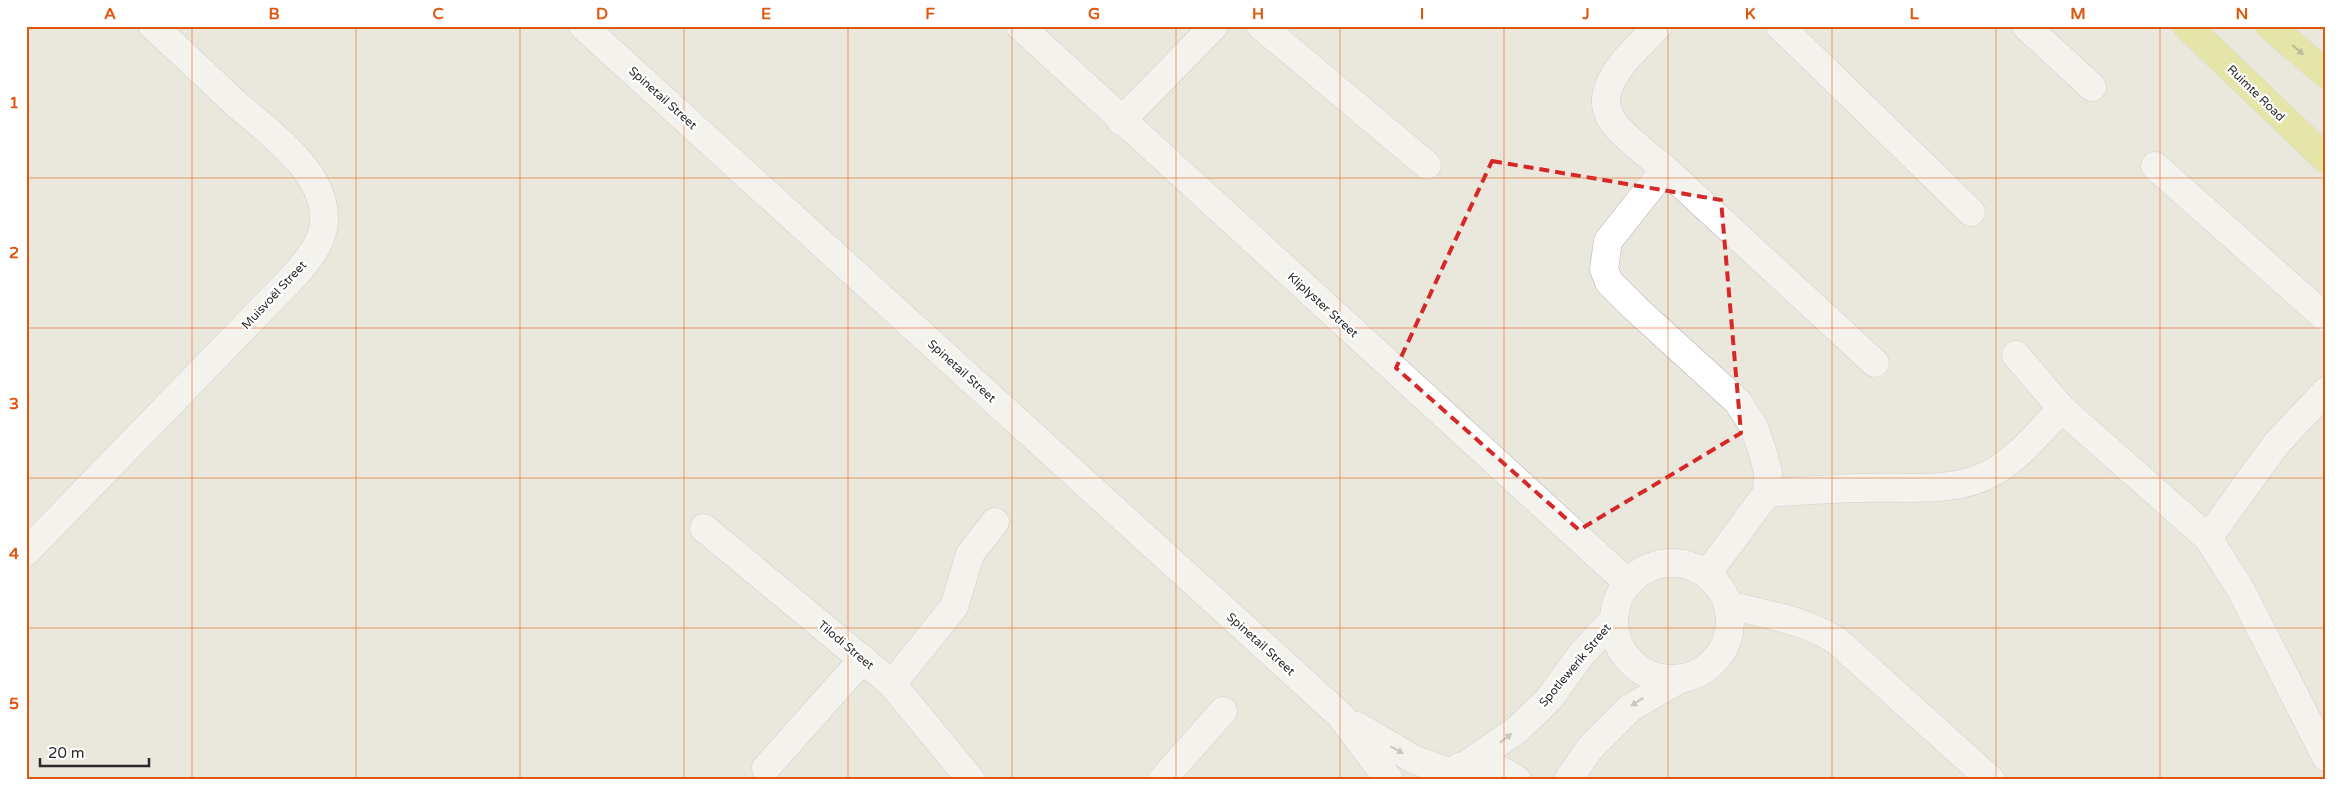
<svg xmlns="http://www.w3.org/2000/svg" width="2352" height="806" viewBox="0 0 2352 806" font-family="'Varela Round',sans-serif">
	<rect width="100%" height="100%" fill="#eae8dd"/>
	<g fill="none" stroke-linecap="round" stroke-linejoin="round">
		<defs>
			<g id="minor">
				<polyline points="583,26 1341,716 1389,780"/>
				<polyline points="1020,26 1627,582"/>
				<polyline points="1261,26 1427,165"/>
				<path d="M1658 26C1634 52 1583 91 1618 128 1632 143 1649 156 1665 169L1608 241 1604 269 1609 282 1635 308 1738 402 1754 427 1763 453 1768 473 1767 493 1707 574"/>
				<polyline points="1780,26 1971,212"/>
				<polyline points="2026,26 2092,87"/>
				<polyline points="1121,121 1214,26"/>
				<polyline points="2155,166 2326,318"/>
				<polyline points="1665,169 1875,363"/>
				<polyline points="2016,355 2062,409 2208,538 2241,590 2326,757"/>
				<path d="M1767 493C1797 491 1827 489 1858 488 1903 486 1955 495 1995 471 2021 456 2041 429 2062 409"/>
				<polyline points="704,528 892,684 971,780"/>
				<polyline points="2208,538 2276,444 2326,391"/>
				<path d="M26 552 297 273C311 255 325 240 324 216 323 169 266 130 234 102 207 76 180 51 153 26"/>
				<circle cx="1672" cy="621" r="58"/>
				<path d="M1728 605C1766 614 1803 620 1836 640L1991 780"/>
				<polyline points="892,684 954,607 970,554 995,522"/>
				<polyline points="1357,726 1415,760 1446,771"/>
				<polyline points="1466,765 1518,729 1549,699 1580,656 1613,620"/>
				<path d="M1459 767C1479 761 1501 768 1517 780"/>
				<polyline points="766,768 863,659"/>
				<polyline points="1162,780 1223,711"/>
				<polyline points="1568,780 1590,748 1630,708 1680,679"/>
			</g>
			<g id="major">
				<polyline points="2187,26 2326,159"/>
				<polyline points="2270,26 2326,74"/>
			</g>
		</defs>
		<use href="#minor" stroke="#b1b1bc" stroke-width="29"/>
		<use href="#major" stroke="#c8c8c8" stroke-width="29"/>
		<use href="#minor" stroke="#fff" stroke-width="28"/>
		<use href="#major" stroke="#e1e26b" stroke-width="28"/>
	</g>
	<defs><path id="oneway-solid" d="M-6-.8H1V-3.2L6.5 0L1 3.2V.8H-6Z" transform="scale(1.25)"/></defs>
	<use fill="#86864a" href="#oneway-solid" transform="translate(2298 50) rotate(41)"/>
	<g fill="#9f9f9f">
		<use href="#oneway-solid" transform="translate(1637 702) rotate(146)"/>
		<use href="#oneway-solid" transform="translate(1506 738) rotate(-38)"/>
		<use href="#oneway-solid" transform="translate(1397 750) rotate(29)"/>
	</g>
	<path d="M0 0H2352V806H0ZM1492 161 1721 200 1741 433 1579 530 1396 368Z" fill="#eae8dd" fill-opacity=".55" fill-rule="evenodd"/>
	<path fill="none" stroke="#d62828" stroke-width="4" stroke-dasharray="10 6" stroke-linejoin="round" d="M1492 161 1721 200 1741 433 1579 530 1396 368Z"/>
	<path fill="none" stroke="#de570e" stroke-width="1" stroke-opacity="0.55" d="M192 26V780M356 26V780M520 26V780M684 26V780M848 26V780M1012 26V780M1176 26V780M1340 26V780M1504 26V780M1668 26V780M1832 26V780M1996 26V780M2160 26V780M26 178H2326M26 328H2326M26 478H2326M26 628H2326"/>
	<g text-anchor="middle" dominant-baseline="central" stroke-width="4.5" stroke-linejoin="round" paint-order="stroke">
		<g font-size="12" fill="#2a2a2a" stroke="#fff">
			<text transform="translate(2256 93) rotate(44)">Ruimte Road</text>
			<text transform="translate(663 98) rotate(42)">Spinetail Street</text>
			<text transform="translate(274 295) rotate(-47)">Muisvoël Street</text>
			<text transform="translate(1323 305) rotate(42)">Kliplyster Street</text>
			<text transform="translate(962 371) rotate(42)">Spinetail Street</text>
			<text transform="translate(1261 644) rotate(42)">Spinetail Street</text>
			<text transform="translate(846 645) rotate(40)">Tilodi Street</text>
			<text transform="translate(1575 665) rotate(-50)">Spotlewerik Street</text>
		</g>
	</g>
	<rect width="2352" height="806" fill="none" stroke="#ffffff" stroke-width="55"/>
	<path d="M40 758v8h109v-8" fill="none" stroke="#2a2a2a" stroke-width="2.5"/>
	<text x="48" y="758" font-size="15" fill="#2a2a2a" stroke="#ffffff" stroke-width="4" paint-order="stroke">20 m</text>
	<rect x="28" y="28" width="2296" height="750" fill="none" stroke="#de570e" stroke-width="2"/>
	<g font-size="16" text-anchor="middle" font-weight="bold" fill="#de570e">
		<text x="110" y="19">A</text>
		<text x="274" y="19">B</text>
		<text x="438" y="19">C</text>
		<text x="602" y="19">D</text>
		<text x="766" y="19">E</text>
		<text x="930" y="19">F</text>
		<text x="1094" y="19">G</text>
		<text x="1258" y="19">H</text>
		<text x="1422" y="19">I</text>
		<text x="1586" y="19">J</text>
		<text x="1750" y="19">K</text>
		<text x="1914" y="19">L</text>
		<text x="2078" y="19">M</text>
		<text x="2242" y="19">N</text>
		<text x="14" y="108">1</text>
		<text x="14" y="258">2</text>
		<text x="14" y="409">3</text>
		<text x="14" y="559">4</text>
		<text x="14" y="709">5</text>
	</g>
</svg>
